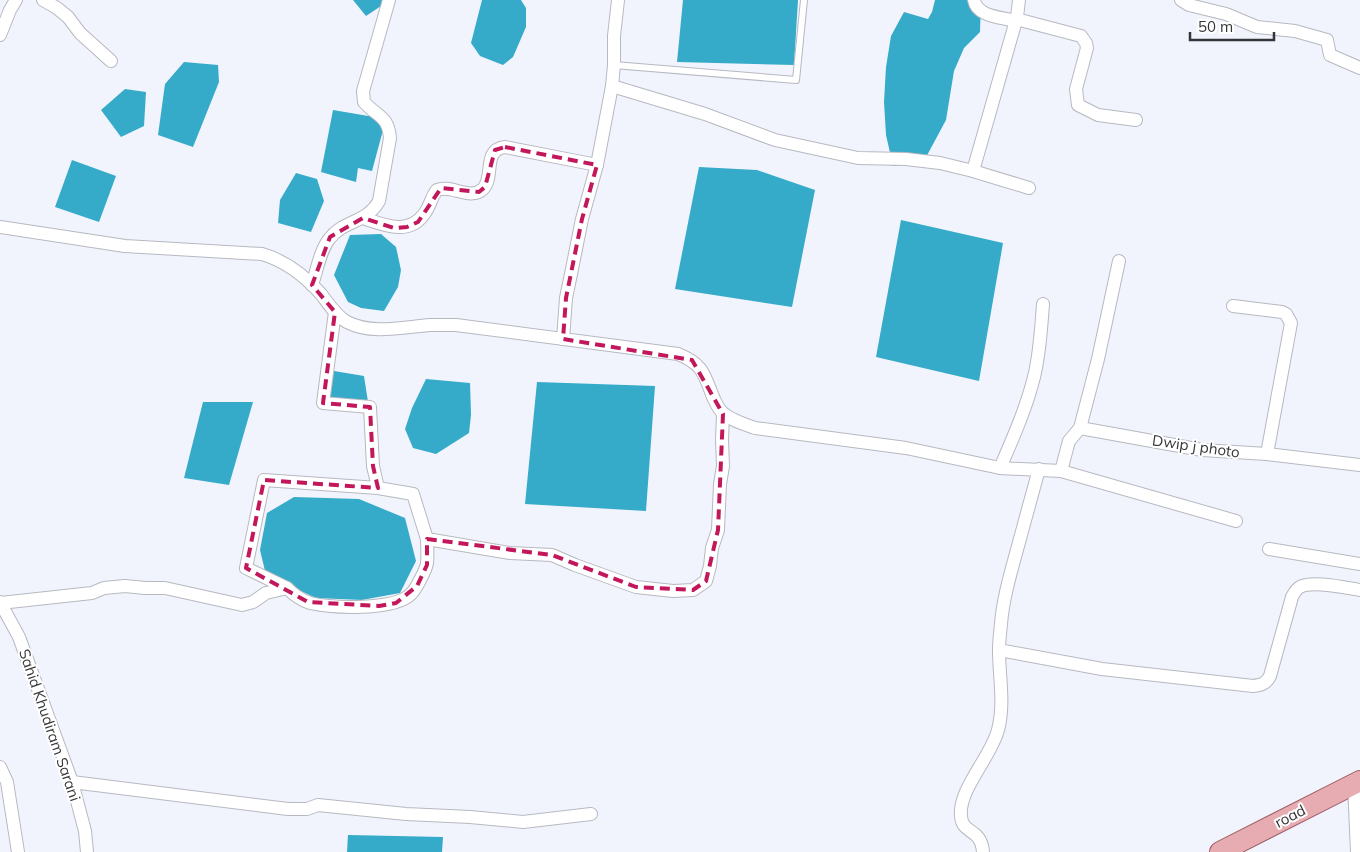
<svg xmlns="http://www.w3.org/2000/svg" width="1360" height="852" viewBox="0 0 1360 852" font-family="Mulish,sans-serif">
	<rect width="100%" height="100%" fill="#f2f4fd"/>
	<g fill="#35abc9">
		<polygon points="353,0 382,0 381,6 366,16"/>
		<polygon points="482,0 521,0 526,8 526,27 513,57 503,65 480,56 471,43"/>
		<polygon points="683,0 798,0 794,65 677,62"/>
		<polygon points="935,0 981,0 980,32 964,48 954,71 946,120 924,161 893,166 886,135 884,102 886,67 891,36 904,12 928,19 932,12"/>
		<polygon points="184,62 218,65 219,82 193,147 158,135 165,84"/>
		<polygon points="125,89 146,92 144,126 121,137 101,110"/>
		<polygon points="333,110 386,119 372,171 358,168 356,182 321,172"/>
		<polygon points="72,160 116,176 99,222 55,207"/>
		<polygon points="699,167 757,170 815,190 792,307 675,289"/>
		<polygon points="296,173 317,179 324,201 311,232 278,223 280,200"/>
		<polygon points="901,220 1003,243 979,381 876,357"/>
		<polygon points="381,234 396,247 401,270 398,287 384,311 361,308 348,302 334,275 350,235"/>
		<polygon points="328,370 364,376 368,402 323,401"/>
		<polygon points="426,379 470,383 471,415 469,433 436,454 413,448 405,429 412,408"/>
		<polygon points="537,382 655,386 646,511 525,504"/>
		<polygon points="203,402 253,402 229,485 184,478"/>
		<polygon points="294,497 359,499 405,518 416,561 400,593 362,600 316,598 266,575 260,550 267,513"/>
		<polygon points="348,835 443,837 442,852 347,852"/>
	</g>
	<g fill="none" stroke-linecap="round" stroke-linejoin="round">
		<defs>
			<polyline id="lane" points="614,65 796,80 804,0"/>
			<g id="street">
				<polyline points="43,0 57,8 68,17 80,33 111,61"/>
				<path d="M974 0C977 17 1001 17 1015 21"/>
				<polyline points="1019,0 1017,17 1020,20 1081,36 1086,43 1087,48 1076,89 1078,105 1098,115 1136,120"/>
				<polyline points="1181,0 1189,5 1226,14 1257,27 1295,31 1327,40 1330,55 1360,68"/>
				<polyline points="0,35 10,10 16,0"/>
				<polyline points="612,86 705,114 775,140 858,158 906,159 940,163 973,171 1029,188"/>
				<polyline points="973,171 1017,17"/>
				<path d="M363 218C384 225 409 236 424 214 430 207 431 197 437 190 451 184 470 201 483 189 495 176 482 150 505 147L597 165"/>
				<path d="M0 227 125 246 262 254C286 261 304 275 321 294 328 303 336 316 347 322 372 335 403 327 430 325 438 325 447 325 456 325L678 354C703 364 704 374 713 397 716 403 718 409 723 413 732 421 744 424 755 428L906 448 1000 468 1061 471 1236 521"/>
				<path d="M312 285C317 270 320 250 330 238 344 220 367 223 379 201L390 138C388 115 377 117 364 102L363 91 389 0"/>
				<polyline points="1233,306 1282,312 1286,314 1291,323 1267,454"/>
				<polyline points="335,312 323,403 370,407 373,466 378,488 413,494 427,539"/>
				<polyline points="563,339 566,298 572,269 582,219 597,165 612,86 614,65 614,36 618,0"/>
				<polyline points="1080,428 1098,359 1119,261"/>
				<path d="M1000 468C1013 438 1026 409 1034 377 1040 353 1041 329 1043 304"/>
				<polyline points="1061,471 1069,441 1080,428 1202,450 1267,454 1360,465"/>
				<polyline points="1269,549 1360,564"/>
				<polyline points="287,588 246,568 264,480 378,488"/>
				<polyline points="0,602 19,637 72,782 85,831 87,852"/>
				<path d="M0 603 92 593 104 588 125 586 145 588H165L242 605 253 602 266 593 287 588C293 594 301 600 310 603 332 608 394 611 411 594 416 589 426 570 427 563 428 555 427 547 427 539L510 553 552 555 575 565 636 587 673 591 693 590 706 581 710 566 712 548 718 530 720 484 723 466 722 440 723 414"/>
				<path d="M999 650 1102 669 1253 686C1261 685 1266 684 1270 676L1292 597C1294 593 1296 589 1300 587 1312 580 1346 588 1360 590"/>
				<polyline points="0,767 7,782 18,852"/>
				<polyline points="72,782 288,809 307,809 318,805 406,814 470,817 523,822 591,814"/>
				<polyline points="1354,784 1357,852"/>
				<path d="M983 852C981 827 962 835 961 816 958 790 991 757 998 730 1005 703 999 677 999 650 999 642 1000 633 1001 624 1003 598 1011 572 1018 546 1025 521 1032 495 1039 469"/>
			</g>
			<polyline id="primary" points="1220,852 1360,781"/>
		</defs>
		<use href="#lane" stroke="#b7b9c1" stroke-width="8"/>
		<use href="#street" stroke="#b7b9c1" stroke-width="14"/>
		<use href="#primary" stroke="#9e5f66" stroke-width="22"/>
		<use href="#lane" stroke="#fff" stroke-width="6"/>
		<use href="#street" stroke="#fff" stroke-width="12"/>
		<use href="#primary" stroke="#e7acb2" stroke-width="20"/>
	</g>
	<path fill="none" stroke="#c2185b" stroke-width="4" stroke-dasharray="10 6" stroke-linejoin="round" d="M505 147 597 165 582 219 566 298 563 339 692 360 723 414 718 530 706 581 693 590 636 587 552 555 427 539V565L417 586 396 603 379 606 308 602 246 568 264 480 378 488 373 466 370 407 323 403 335 312 312 285 330 237 363 218 394 228 407 227 418 222 441 188 479 192 485 187 495 150Z"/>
	<g text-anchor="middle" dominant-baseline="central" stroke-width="4" stroke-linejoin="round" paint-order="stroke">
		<g font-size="15" fill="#343538" stroke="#fff">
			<text transform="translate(1196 446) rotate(8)">Dwip j photo</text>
			<text transform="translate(50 725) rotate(71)">Sahid Khudiram Sarani</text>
			<text transform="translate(1290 816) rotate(-27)">road</text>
		</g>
	</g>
	<path d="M1190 32v8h84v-8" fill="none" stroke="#343538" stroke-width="2.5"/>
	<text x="1198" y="32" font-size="15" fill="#343538" stroke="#ffffff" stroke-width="4" paint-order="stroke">50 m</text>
</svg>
